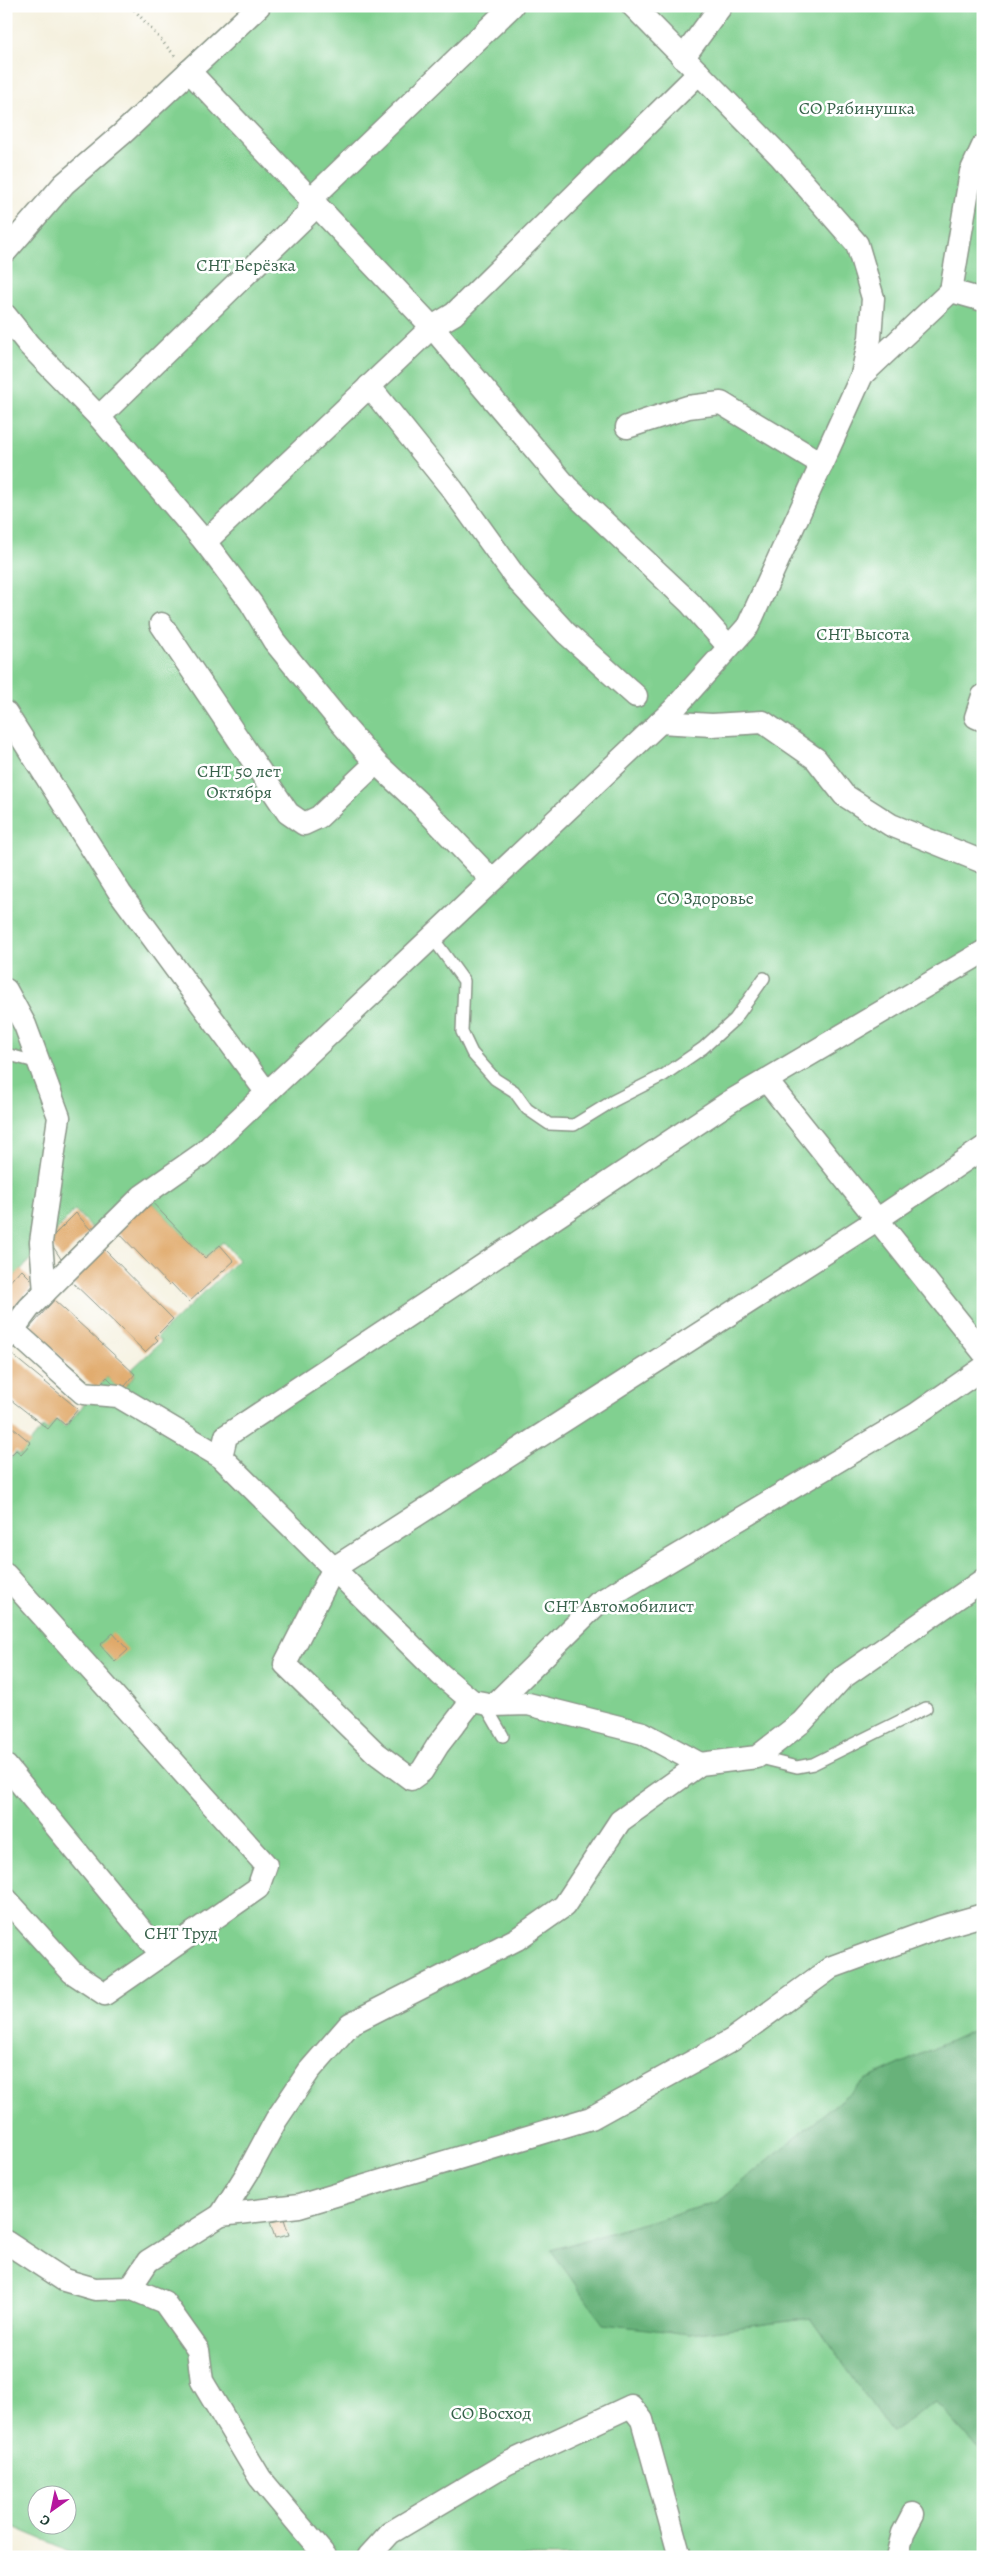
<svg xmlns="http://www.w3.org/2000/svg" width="989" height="2563" viewBox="0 0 989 2563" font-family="Alegreya,serif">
	<rect width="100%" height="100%" fill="#fff"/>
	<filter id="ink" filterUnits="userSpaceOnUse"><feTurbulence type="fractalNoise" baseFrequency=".02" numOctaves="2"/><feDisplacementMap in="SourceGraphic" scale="10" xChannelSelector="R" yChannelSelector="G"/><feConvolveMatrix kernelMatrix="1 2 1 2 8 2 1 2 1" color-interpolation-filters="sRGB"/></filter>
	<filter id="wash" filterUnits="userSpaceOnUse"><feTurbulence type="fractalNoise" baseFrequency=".0096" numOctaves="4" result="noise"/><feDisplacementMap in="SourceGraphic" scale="20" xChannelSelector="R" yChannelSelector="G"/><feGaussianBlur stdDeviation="1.12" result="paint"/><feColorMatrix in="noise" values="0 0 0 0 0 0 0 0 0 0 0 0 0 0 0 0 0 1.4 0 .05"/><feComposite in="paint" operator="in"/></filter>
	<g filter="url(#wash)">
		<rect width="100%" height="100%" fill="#f4f0dd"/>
		<path fill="#81d090" stroke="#508662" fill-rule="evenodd" d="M262 6H983V2026L865 2080 717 2202 551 2250 690 2334 811 2318 891 2431 936 2402 983 2454V2557H84L6 2524V1455L11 1458 16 1452 20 1455 43 1427 47 1430 56 1420 65 1427 107 1377 121 1391 135 1375 131 1370 161 1342 157 1337 238 1260 223 1242 205 1258 148 1198 104 1242 75 1210 6 1286V250ZM38 2496H68V2526H38Z"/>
		<polygon fill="#68b27a" stroke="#447857" points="983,2026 983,2454 936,2402 891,2432 811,2318 690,2334 603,2324 551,2250 717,2202 865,2080"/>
		<g id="blocks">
			<g fill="#e0a969">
				<polygon points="148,1198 205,1258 220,1245 234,1261 189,1302 171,1283 169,1285 116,1230"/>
				<polygon points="76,1213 91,1230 61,1259 49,1240"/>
				<polygon points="101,1246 173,1319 155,1337 158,1340 145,1352 69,1279"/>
				<polygon points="21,1269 35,1283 6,1316 6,1286"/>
				<polygon points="54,1300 135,1374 121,1391 107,1377 96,1388 94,1386 29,1329"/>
				<polygon points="11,1354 78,1409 65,1425 57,1418 48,1429 6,1396 6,1360"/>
				<polygon points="6,1422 31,1443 21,1454 16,1450 10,1456 6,1453"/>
				<polygon points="113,1633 128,1650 115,1662 100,1645"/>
				<polygon points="284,2219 289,2235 275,2238 270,2222"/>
			</g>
		</g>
	</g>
	<g filter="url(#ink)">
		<use href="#blocks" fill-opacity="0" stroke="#8a9688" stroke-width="1"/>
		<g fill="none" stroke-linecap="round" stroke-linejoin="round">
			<defs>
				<g id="lane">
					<polyline points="432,937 464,981 462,1032 472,1053 495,1079 514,1091 527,1109 549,1124 574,1125 613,1101 664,1075 703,1048 735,1019 764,978"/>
					<polyline points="6,1054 39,1063"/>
					<polyline points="484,1703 503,1736"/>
					<polyline points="757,1757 797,1767 813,1764 926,1708"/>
				</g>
				<g id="street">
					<polyline points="683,58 721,6"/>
					<polyline points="189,71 432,327 567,487 690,603 729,647"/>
					<polyline points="6,251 64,184 122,134 259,6"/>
					<polyline points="951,291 971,172 983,146"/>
					<polyline points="6,316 29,345 99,417 205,542 251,603 274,641 342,724 376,763 418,802 492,880"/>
					<polyline points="862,375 951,291 983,300"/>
					<polyline points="369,386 452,489 519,582 566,633 636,696"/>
					<polyline points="99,417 308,214 311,199 512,6"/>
					<polyline points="627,427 688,407 721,403 822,464"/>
					<polyline points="205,542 432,327 454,314 699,73"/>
					<polyline points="161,624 288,813 304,824 319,817 376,763"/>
					<polyline points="983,696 976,717 983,720"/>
					<polyline points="6,713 120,893 267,1093"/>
					<polyline points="660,722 712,725 763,722 816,759 844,795 891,825 983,862"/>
					<polyline points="6,990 25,1025 59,1117 41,1242 45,1292"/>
					<polyline points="766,1080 983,1352"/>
					<polyline points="13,1330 83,1393 118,1396 221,1457 440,1674 472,1701 494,1705 528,1704 643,1733 700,1764"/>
					<polyline points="6,1339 29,1308 142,1196 202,1154 673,710 748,626 862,375 870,338 873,298 857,244 780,156 633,6"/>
					<polyline points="221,1457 226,1436 731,1101 983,952"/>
					<polyline points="6,1575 266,1865 258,1888 105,1994 72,1972 6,1899"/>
					<polyline points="472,1701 438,1745 422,1771 411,1779 376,1753 285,1664 334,1568 878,1219 983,1148"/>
					<polyline points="494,1705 598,1603 915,1415 983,1368"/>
					<polyline points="6,1766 162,1955"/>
					<polyline points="221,2215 299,2206 591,2118 732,2040 832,1967 941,1927 983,1915"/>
					<polyline points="6,2242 64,2280 95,2289 130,2288 164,2302 198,2350 202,2381 260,2478 326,2557"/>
					<polyline points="130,2288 148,2261 221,2215 248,2172 276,2120 309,2071 350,2024 517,1939 564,1906 620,1821 700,1764 757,1757 802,1722 842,1678 983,1580"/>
					<polyline points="369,2556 390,2533 506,2464 631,2406 642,2420 680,2557"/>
					<polyline points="897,2557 903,2533 913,2514"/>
				</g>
			</defs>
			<use href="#lane" stroke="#8a9688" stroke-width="14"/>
			<use href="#street" stroke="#8a9688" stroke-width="25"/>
			<polyline stroke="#8a9688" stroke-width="3" stroke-dasharray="1 4" stroke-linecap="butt" points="131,6 176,57"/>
			<use href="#lane" stroke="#fff" stroke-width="11"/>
			<use href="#street" stroke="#fff" stroke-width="22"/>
		</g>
	</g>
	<g text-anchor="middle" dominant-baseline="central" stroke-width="5" stroke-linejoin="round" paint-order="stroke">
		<g font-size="18" fill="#38624b" stroke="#fff">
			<text x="857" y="108">СО Рябинушка</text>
			<text x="246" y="265">СНТ Берёзка</text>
			<text x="863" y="634">СНТ Высота</text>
			<text x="239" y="771">СНТ 50 лет<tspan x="239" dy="21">Октября</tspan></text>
			<text x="705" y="898">СО Здоровье</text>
			<text x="619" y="1606">СНТ Автомобилист</text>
			<text x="181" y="1933">СНТ Труд</text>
			<text x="491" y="2413">СО Восход</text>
		</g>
	</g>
	<rect width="989" height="2563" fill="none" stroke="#fff" stroke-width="25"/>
	<g transform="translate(52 2510) rotate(213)"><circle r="24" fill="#ffffff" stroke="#a5b1ae"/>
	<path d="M0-4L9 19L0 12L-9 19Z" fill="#b5179e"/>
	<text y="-8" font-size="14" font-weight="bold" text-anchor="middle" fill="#1f3d34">С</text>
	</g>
</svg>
